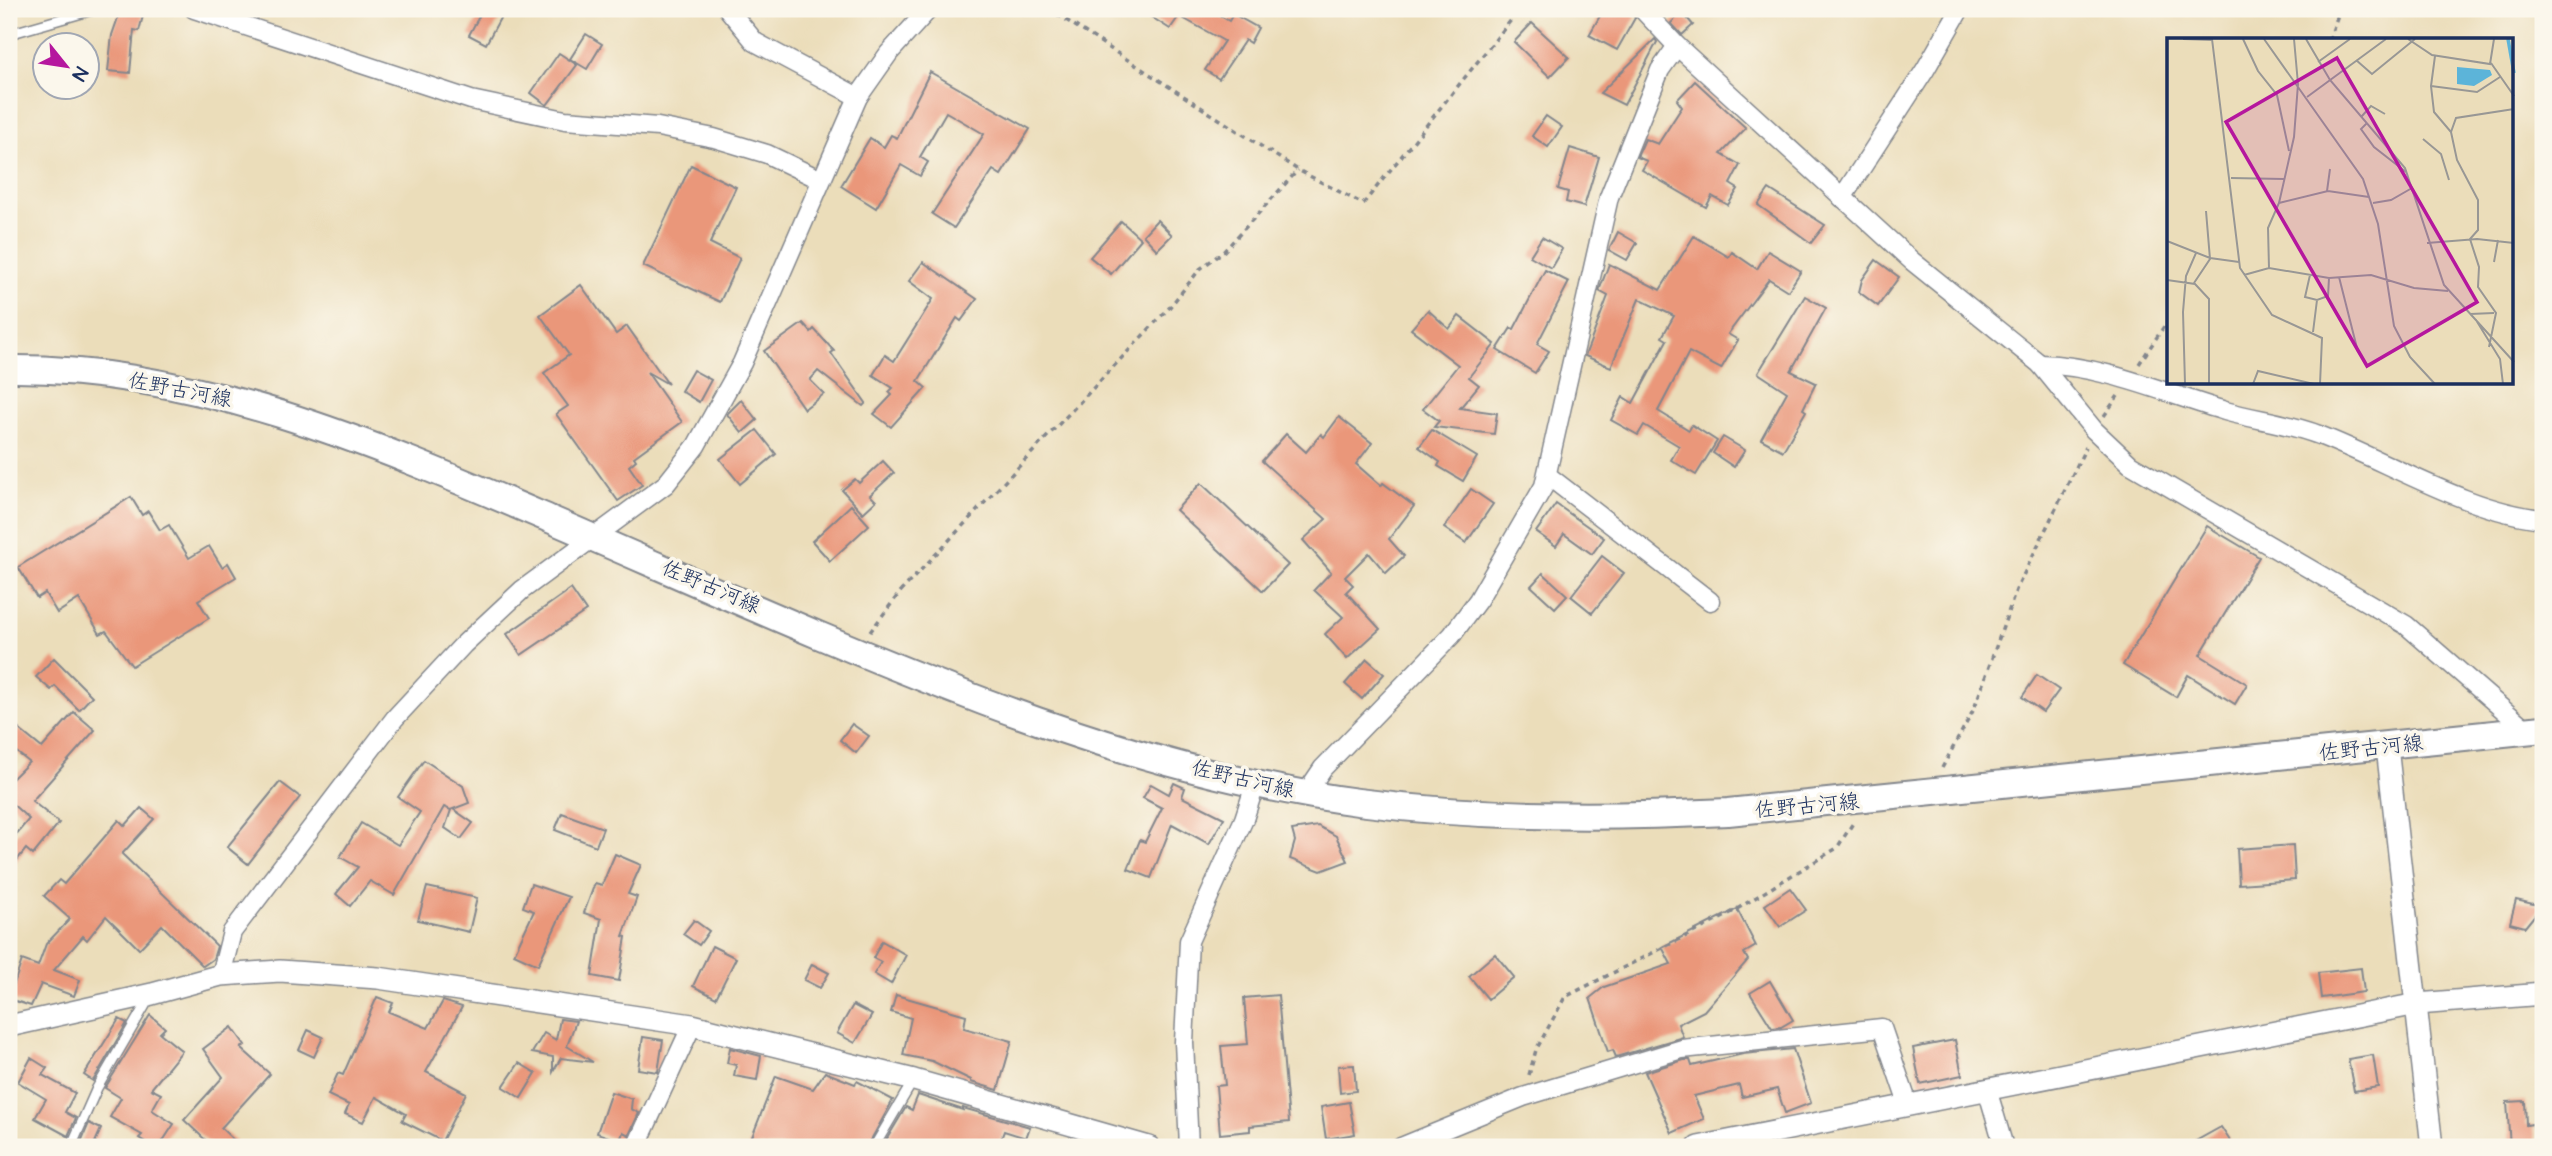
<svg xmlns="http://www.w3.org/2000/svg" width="2552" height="1156" viewBox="0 0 2552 1156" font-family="'Architects Daughter','Klee One',sans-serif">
	<rect width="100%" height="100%" fill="#fbf7ec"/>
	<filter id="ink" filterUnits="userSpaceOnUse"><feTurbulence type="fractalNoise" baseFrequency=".0143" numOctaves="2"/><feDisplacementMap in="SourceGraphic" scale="14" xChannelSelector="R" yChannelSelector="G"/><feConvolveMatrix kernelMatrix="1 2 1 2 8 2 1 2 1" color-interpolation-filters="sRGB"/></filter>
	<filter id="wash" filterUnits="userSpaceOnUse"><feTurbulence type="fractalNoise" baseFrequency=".00686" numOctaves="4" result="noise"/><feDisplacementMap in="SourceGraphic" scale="28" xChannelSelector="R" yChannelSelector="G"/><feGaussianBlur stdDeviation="1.57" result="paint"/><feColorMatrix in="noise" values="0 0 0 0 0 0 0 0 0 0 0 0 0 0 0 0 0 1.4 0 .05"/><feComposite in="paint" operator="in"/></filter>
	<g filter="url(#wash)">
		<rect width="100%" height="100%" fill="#ebddba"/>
		<g id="blocks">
			<g fill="#ea977a">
				<polygon points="121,9 144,12 139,31 134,30 130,73 108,71 112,35"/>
				<polygon points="483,9 505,9 486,44 469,35"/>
				<polygon points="1139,9 1208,9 1229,21 1233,14 1258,28 1250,43 1245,40 1219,79 1205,70 1224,41 1179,16 1170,29"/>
				<polygon points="1604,9 1631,9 1635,18 1617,50 1589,35"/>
				<polygon points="1682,12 1693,25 1682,35 1671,23"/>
				<polygon points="1532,23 1569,57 1550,77 1514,42"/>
				<polygon points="586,34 602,44 587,69 570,59"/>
				<polygon points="1655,39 1657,42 1624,105 1600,93"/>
				<polygon points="559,53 577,65 547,105 531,93"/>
				<polygon points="930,72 1030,129 1001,175 993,170 954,228 932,214 984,134 946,112 920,157 928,162 920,176 901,165 876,208 841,186 870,138 884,147 891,135 897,138"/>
				<polygon points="1695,81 1746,128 1721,154 1740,165 1730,184 1738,189 1728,205 1712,196 1706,207 1642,170 1647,161 1637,157 1645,139 1658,144 1682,107 1677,100"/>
				<polygon points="1546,116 1562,127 1548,147 1532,136"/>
				<polygon points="1570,148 1599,157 1584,207 1566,202 1568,192 1558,189"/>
				<polygon points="691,165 736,187 710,243 740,258 720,302 643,266"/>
				<polygon points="1769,189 1825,225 1811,243 1758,205"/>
				<polygon points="1157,220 1172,235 1157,250 1143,235"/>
				<polygon points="1121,221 1141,239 1111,274 1090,257"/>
				<polygon points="1618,232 1637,243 1627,260 1609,250"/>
				<polygon points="1694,236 1729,257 1732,252 1757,269 1768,251 1801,271 1788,291 1769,279 1728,334 1738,340 1721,369 1689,352 1658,411 1689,430 1692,425 1717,441 1696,475 1671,460 1679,446 1644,425 1638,435 1611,420 1623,397 1633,403 1667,340 1662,337 1674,316 1639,299 1611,367 1585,356 1608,296 1599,291 1609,264 1660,290"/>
				<polygon points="1542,237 1562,249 1551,268 1530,256"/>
				<polygon points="1876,260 1899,277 1878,306 1859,292 1862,280"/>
				<polygon points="923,262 977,299 961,321 957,318 918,381 926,388 891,427 874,414 892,395 889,392 893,388 873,375 885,355 894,361 933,299 909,281"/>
				<polygon points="1545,270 1569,282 1537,344 1549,351 1535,373 1497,350 1511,328 1514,329"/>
				<polygon points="581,285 616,334 627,326 668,384 647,372 682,422 634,457 636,460 629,466 642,485 618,501 556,414 568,406 544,373 569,355 540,315"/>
				<polygon points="1805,296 1826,308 1791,371 1816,383 1803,409 1806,411 1783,451 1761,439 1787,392 1758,373"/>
				<polygon points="1428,310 1449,329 1459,316 1495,344 1469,377 1479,385 1460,408 1497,413 1494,434 1434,427 1439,421 1423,409 1458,365 1411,329"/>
				<polygon points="803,323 811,332 814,329 834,351 831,353 866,403 863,406 818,371 810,380 824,394 804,409 764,351"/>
				<polygon points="693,370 711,380 699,402 681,391"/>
				<polygon points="741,400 757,420 742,433 727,414"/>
				<polygon points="1339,417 1372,443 1356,464 1381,486 1383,483 1414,506 1389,539 1404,556 1386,573 1369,553 1345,577 1353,585 1346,592 1380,629 1347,659 1325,634 1343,617 1314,590 1331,572 1303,540 1326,519 1262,461 1286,434 1306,452 1321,434 1324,437"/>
				<polygon points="757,430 776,454 740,484 720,459"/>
				<polygon points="1432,430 1477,457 1463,481 1438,466 1440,462 1419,447"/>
				<polygon points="1723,437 1745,450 1734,467 1713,453"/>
				<polygon points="883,461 894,473 870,495 876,501 863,513 842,490 855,479 859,483"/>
				<polygon points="1201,483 1288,565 1263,591 1176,510"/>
				<polygon points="1471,489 1493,504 1466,543 1444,528"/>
				<polygon points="131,497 142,515 148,511 160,530 169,525 189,558 209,546 222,567 228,563 236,577 198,600 209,618 132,666 106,631 100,634 79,599 57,613 45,593 37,598 18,567"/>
				<polygon points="1556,504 1604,538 1592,554 1564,534 1556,546 1536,532"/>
				<polygon points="851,505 869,525 830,561 812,541"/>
				<polygon points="2207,526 2259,557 2200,655 2247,684 2235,704 2188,675 2176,697 2123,665"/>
				<polygon points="1602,556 1624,573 1592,613 1571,596"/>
				<polygon points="1543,573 1567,595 1555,608 1531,586"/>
				<polygon points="571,589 586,611 521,655 507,634"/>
				<polygon points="54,658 92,696 79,710 55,686 51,690 36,677"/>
				<polygon points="1367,659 1384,674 1362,699 1345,684"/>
				<polygon points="2037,675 2059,690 2043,712 2022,697"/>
				<polygon points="74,712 95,730 32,801 59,823 33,855 26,849 9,870 9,843 29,819 9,801 9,782 29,762 9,746 9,721 42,748"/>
				<polygon points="852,724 869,736 856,753 840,740"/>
				<polygon points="424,760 463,786 469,803 453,809 473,823 461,839 445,828 451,810 444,807 394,895 370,881 350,906 336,894 358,867 340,857 361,823 398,845 420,812 398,797"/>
				<polygon points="280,782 300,797 248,864 227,847"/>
				<polygon points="1174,783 1185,788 1182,797 1224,818 1209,844 1172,824 1151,878 1128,869 1140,840 1145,842 1162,808 1143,798 1151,784 1169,794"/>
				<polygon points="141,808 154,819 122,854 217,946 213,959 203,966 162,925 139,949 106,916 87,940 83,936 54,970 80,980 74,996 41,984 31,1006 9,999 22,960 38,966 46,944 70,919 44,896 59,880 64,884 119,820 125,826"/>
				<polygon points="562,813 603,828 596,846 555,830"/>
				<polygon points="1318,826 1336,836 1348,861 1321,871 1290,859 1295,841 1292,830"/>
				<polygon points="2293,845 2295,880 2239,884 2237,849"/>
				<polygon points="615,854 641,865 628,894 637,897 623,936 626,937 619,981 592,976 601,919 584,913 595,883 602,885"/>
				<polygon points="531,884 569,897 538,965 514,954 534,911 523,907"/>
				<polygon points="427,887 477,898 469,932 418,920"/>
				<polygon points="1790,888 1806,910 1780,927 1765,905"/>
				<polygon points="2516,900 2542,906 2525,927 2510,923"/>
				<polygon points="1737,909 1756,946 1744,953 1748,960 1704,1011 1678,1024 1683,1037 1616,1057 1613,1050 1608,1052 1590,998 1604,987 1671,964 1662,947"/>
				<polygon points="694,920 709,931 699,945 683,934"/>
				<polygon points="882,941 906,955 891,984 874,974 881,962 873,958"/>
				<polygon points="712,946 736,958 716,998 693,986"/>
				<polygon points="1495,954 1514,977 1488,999 1469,976"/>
				<polygon points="812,964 829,973 820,988 804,980"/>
				<polygon points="2361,968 2364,992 2321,998 2318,973"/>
				<polygon points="1770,981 1793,1020 1781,1027 1772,1028 1750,993"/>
				<polygon points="896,995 966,1015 964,1028 1012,1041 998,1090 971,1082 971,1080 932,1061 903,1055 911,1018 891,1012"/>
				<polygon points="1278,995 1289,1122 1250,1126 1250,1131 1220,1134 1216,1086 1225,1085 1221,1046 1248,1044 1244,998"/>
				<polygon points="377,997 393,1003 389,1012 428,1028 443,1001 462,1007 426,1072 466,1093 442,1141 402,1121 406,1114 376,1097 363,1122 345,1114 349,1105 328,1095 338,1073 343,1075"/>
				<polygon points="853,1005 872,1015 855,1043 837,1033"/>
				<polygon points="150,1015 165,1028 160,1033 182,1051 151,1089 161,1094 152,1110 174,1124 159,1147 153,1147 139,1138 142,1135 110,1117 121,1098 105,1088"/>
				<polygon points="119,1019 127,1023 93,1081 84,1075"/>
				<polygon points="560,1019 576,1021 567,1046 593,1062 561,1058 553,1072 553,1057 532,1053 544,1033 556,1040"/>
				<polygon points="232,1027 245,1045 241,1048 270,1074 221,1128 241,1147 213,1147 184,1120 223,1077 203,1049"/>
				<polygon points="308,1030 323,1037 314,1057 299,1050"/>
				<polygon points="643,1037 663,1040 658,1072 638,1069"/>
				<polygon points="1955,1040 1962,1075 1920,1084 1913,1048"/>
				<polygon points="730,1048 761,1056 757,1080 734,1076 736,1065 727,1063"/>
				<polygon points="1793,1049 1811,1103 1785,1113 1777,1089 1742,1097 1739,1085 1694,1096 1704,1119 1672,1133 1645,1072 1684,1060 1690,1060 1692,1066 1743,1054"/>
				<polygon points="2373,1055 2378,1087 2354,1091 2348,1059"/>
				<polygon points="31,1058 47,1068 42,1075 75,1093 65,1112 76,1118 68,1136 35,1118 46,1099 18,1082"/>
				<polygon points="519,1063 536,1073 521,1098 503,1087"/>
				<polygon points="1354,1065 1356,1091 1340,1093 1338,1066"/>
				<polygon points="825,1072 855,1084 857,1081 893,1100 867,1147 748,1147 776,1076 813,1089"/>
				<polygon points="611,1092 632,1099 631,1109 639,1113 629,1135 623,1132 620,1141 597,1133"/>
				<polygon points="918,1095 963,1110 963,1108 1030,1127 1026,1138 1004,1131 998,1147 882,1147 906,1107 912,1110"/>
				<polygon points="2525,1101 2526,1125 2533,1124 2537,1147 2510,1147 2507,1102"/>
				<polygon points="1349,1102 1355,1134 1326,1139 1321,1107"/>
				<polygon points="89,1123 101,1129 93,1147 81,1142"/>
				<polygon points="2221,1127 2234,1147 2185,1147"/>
			</g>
		</g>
	</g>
	<g filter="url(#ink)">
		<use href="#blocks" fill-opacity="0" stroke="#83868c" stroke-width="2"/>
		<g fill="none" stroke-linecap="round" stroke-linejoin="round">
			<defs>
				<g id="service">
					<polyline points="9,34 96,9"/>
					<polyline points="71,1147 97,1088 150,997"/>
					<polyline points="874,1147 913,1081"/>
				</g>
				<g id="minor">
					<polyline points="194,9 471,100 565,120 658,127 714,138 767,154 821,180"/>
					<polyline points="728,9 755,42 858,97"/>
					<polyline points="1642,9 1677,46 1912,261 2040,364 2094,430 2130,464 2406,625 2529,732"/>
					<polyline points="1842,198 1925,70 1960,9"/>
					<path d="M2040 364C2105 366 2164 393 2225 411 2256 420 2289 423 2319 435 2389 462 2469 512 2543 519"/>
					<polyline points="1547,475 1710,601"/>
					<polyline points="1306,793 1323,768 1452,635 1478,600 1544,486 1609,197 1660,70 1677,46"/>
					<polyline points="221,975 232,932 395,718 463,645 522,590 666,484 696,446 742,363 858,97 889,53 929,9"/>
					<polyline points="1987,1089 2004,1147"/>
					<polyline points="636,1147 692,1025"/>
					<polyline points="1189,1147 1184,1042 1189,941 1244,819 1256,782"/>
					<polyline points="1401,1147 1523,1097 1682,1049 1882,1028 1908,1104"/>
				</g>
				<g id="tertiary">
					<polyline points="2387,747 2432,1147"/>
					<polyline points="9,1026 152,994 221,975 280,971 378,978 692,1025 914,1080 1149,1147"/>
					<polyline points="1698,1147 2417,1004 2543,994"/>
				</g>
				<path id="primary" d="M9 369C199 367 381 447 552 520 696 582 839 647 985 702 1105 747 1231 785 1358 802 1481 818 1604 818 1728 812L2543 729"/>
			</defs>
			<use href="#service" stroke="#83868c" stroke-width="12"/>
			<use href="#minor" stroke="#83868c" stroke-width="21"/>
			<use href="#tertiary" stroke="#83868c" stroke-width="24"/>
			<use href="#primary" stroke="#83868c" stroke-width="30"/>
			<g stroke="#83868c" stroke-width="3.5" stroke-dasharray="5 5" stroke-linecap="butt">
				<polyline points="1049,9 1298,170 1363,204 1520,9"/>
				<polyline points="2329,40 2340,9"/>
				<polyline points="2139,364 2169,319"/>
				<polyline points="2104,416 2118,396"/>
				<polyline points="870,632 901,591 1169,308 1200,269 1224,251 1298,170"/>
				<polyline points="1942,768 1974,709 2016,590 2086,447"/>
				<polyline points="1529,1075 1536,1050 1565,997 1724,917 1781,882 1837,848 1853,823"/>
			</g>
			<use href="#service" stroke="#fff" stroke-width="9"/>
			<use href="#minor" stroke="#fff" stroke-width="18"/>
			<use href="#tertiary" stroke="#fff" stroke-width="21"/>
			<use href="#primary" stroke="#fff" stroke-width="26"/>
		</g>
	</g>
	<g text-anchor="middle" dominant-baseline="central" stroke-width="7" stroke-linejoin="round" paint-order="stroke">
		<g font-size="21" fill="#1b2f5e" stroke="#fbf7ec">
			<text transform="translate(180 390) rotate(11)">佐野古河線</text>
			<text transform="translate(711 587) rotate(23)">佐野古河線</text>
			<text transform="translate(2371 748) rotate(-6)">佐野古河線</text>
			<text transform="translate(1243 779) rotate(13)">佐野古河線</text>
			<text transform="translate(1807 806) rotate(-5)">佐野古河線</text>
		</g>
	</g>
	<g transform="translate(2167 38)">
		<rect width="346" height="346" fill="#ebddba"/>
		<path d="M290 29 323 32 325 37 307 48 290 46Z" fill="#5cb4d9"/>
		<path fill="none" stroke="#5cb4d9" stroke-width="3.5" d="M341 1 347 35"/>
		<path fill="none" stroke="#989795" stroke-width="2" d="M16 1 45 2M45 1 73 230 105 277 155 300 153 346M76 1 91 33 110 57 122 113M97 1 196 141 211 186 227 288 243 319 268 346M139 1 163 42 238 130 277 247 347 324M241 1 265 17 323 26 327 1M268 18 264 48 267 74 284 94 290 122 311 162V192L303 201 312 229 311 249 329 275 322 309M189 22 205 36 248 1M151 24 183 1M324 25 347 58M264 48 310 54 333 39M140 59 219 1M195 78 204 68 218 76M200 85 194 91 207 109 239 134M284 94 289 80 347 71M256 101 274 116 282 142M64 140 117 141M160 153 163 131M112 165 161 153 202 159M206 165 224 162 245 150M0 203 43 220 72 224M260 205 310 201 347 205M327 224 331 202M102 230 101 190 112 165 127 99 131 46 127 1M77 237 102 230 162 240 204 237 247 250 281 253M143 237 138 259 150 262 161 258 162 240M172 239 191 314M0 242 28 246 42 261V346M27 245 43 221 39 173M303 276 327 275M309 282 333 321 336 346M146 294 150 262M18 346 16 274 19 238 29 215M86 346 91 333 147 346"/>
		<path fill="#b5179e" fill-opacity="0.15" stroke="#b5179e" stroke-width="3.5" d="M170 20 310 264 200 328 59 84Z"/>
		<rect width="346" height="346" fill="none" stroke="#1b2f5e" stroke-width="3.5"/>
	</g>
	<rect width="2552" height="1156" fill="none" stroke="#fbf7ec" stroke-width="35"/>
	<g transform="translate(66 66) rotate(120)"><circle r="33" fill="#fbf7ec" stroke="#a1a7b3" stroke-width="2"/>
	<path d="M0-5L12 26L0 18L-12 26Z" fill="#b5179e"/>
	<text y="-10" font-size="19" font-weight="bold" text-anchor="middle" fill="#1b2f5e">N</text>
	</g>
</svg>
